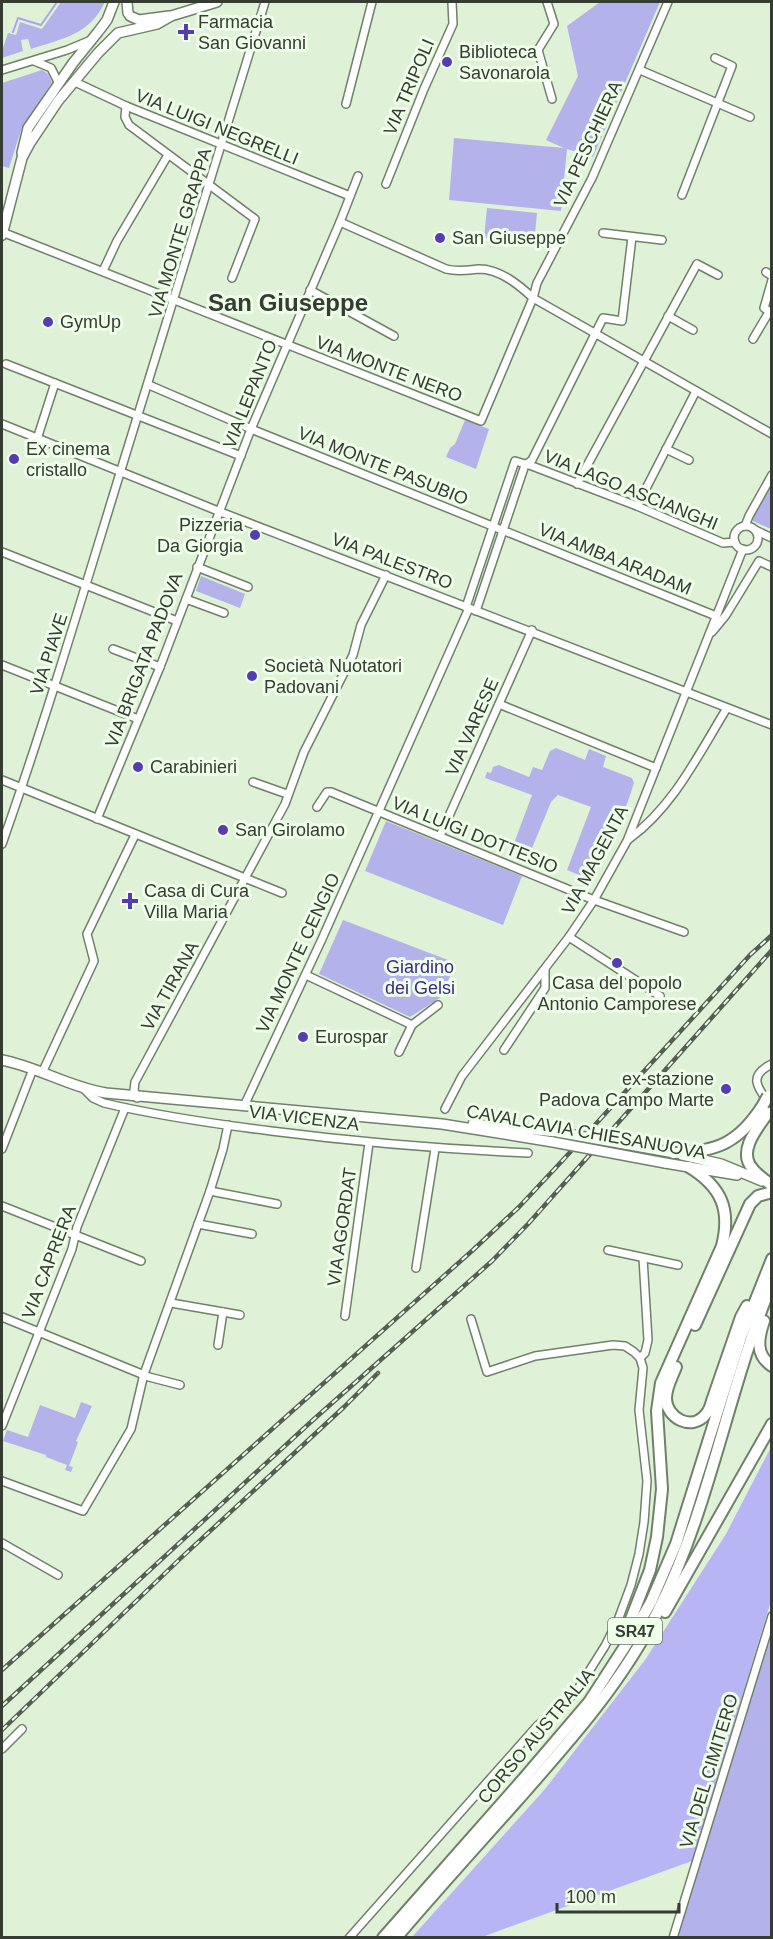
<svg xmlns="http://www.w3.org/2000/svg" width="773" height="1939" viewBox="0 0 773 1939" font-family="Helvetica,sans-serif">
	<rect width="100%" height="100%" fill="#dff2d8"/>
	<g fill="#b4b2ea">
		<path d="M61 2H105C89 35 64 38 31 49L28 39 21 40 23 51 2 58V51L8 33 16 35 20 22 42 29Z"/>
		<polygon points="600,2 660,2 593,157 567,149 561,211 449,200 454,138 564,148 546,140 578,76 567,26"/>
		<polygon points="42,70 48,74 52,82 22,127 9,168 2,166 2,83"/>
		<polygon points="487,208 537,213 534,244 484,238"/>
		<polygon points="465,420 489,429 476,469 446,457 450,448 455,444"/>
		<polygon points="771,483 771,529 753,521 751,517"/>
		<polygon points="201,576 245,594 240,608 196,591"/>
		<polygon points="556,748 585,760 589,749 606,756 603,767 632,778 634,783 627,804 587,878 567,870 591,807 558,795 551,802 530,853 513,846 532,795 485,778 487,772 491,773 493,767 499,765 529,777 533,767 542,770 550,751"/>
		<polygon points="386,821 522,876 503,925 365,871"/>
		<polygon points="343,920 456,963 440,998 410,1017 319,974"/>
		<polygon points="81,1402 92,1406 76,1441 78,1442 69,1466 73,1467 71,1472 65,1470 67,1465 46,1457 46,1455 3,1441 7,1430 28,1437 40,1405 75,1418"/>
		<polygon points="771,1632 771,1937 677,1937"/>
	</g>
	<polygon fill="#b8b5f4" points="771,1447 771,1601 692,1861 482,1937 412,1937 545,1789 645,1660 726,1534"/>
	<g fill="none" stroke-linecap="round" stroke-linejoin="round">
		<polyline stroke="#a8a4f1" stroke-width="2" points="13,32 18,18 41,25 57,2"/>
		<defs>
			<g id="minor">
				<polyline points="547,2 554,24 538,50 552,99"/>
				<polyline points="34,61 51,68 59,84"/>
				<polyline points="2,70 67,50 91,40"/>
				<polyline points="640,70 750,117"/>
				<polyline points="75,82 126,106 350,196"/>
				<polyline points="346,104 372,2"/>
				<polyline points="126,106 125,117 129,125 255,219 232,278"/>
				<path d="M358 176 340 222 446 269C458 272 467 270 479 269 500 269 519 285 533 298L772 434"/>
				<polyline points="386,184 424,89 453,24 452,2"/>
				<polyline points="682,195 732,66 715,58"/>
				<polyline points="2,232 481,421 533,298 537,283 592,178 668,2"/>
				<polyline points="603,233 662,240"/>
				<polyline points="103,271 117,241 168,155"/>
				<polyline points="766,272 772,276"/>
				<polyline points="772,280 764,308 772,313"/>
				<polyline points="310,290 394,336"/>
				<polyline points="668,316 693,330"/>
				<polyline points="753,339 769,312"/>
				<polyline points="6,364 241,456"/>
				<polyline points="149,385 256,431 716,616"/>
				<polyline points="2,424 218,511 772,725"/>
				<polyline points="37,439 55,383"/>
				<polyline points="666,449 689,460"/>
				<polyline points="577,484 697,264 718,275"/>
				<polyline points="637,506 696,391"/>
				<polyline points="745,526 749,516 772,475"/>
				<circle cx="746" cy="538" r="12"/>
				<polyline points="755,530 772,538"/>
				<polyline points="2,552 177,621"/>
				<polyline points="197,567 248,587"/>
				<polyline points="186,599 224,613"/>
				<polyline points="466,607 515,461 532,466 637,506 723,543 735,542"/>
				<polyline points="476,611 525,465 532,460 603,318 622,321 632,237"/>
				<polyline points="712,632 726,615 759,561 772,567"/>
				<polyline points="113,649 160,667"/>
				<polyline points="2,665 138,719"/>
				<polyline points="499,704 656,768"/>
				<polyline points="2,780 282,893"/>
				<polyline points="253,782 287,794"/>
				<polyline points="317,807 327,792 331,792 594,900 684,932"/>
				<polyline points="97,819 160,667 251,429 340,222"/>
				<polyline points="440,836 532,630"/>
				<path d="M629 839C674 806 698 755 727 708"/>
				<path d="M2 844C45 722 82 597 120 473 169 316 218 159 265 2"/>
				<polyline points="569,937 660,996"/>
				<polyline points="306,975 412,1025 438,1005"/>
				<polyline points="504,1050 545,988 545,970"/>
				<polyline points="399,1052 412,1025"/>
				<polyline points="42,1073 94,961 87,934 135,835"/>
				<path d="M83 1088 93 1098 104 1103C159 1116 215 1124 271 1131 357 1142 441 1149 528 1153"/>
				<polyline points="137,1098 134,1090 135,1082 285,804 304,752 353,655 361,625 386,575"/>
				<path d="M768 1102C756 1086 749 1075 772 1064"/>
				<polyline points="244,1106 322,939 469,608"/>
				<polyline points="445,1109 462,1076 569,937 594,900 627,841 743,549"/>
				<polyline points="2,1149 33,1069"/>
				<polyline points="210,1191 277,1204"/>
				<polyline points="2,1206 141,1261"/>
				<polyline points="198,1224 252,1234"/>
				<polyline points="608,1250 678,1265"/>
				<polyline points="416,1268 435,1149"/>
				<polyline points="171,1303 223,1312 218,1345"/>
				<polyline points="223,1312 240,1315"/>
				<polyline points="345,1316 369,1143"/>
				<polyline points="2,1317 149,1377 180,1385"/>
				<polyline points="640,1358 645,1353 648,1340 643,1258"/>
				<polyline points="2,1426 72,1249 77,1227 125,1108"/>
				<polyline points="2,1481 83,1511 131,1429 144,1374 210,1191 223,1149 228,1125"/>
				<polyline points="2,1543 58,1575"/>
				<polyline points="2,1749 22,1729"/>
				<polyline points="349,1938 537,1726 576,1692 605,1646 618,1620 631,1585 639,1554 644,1522 647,1481 639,1410 643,1368 640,1358 634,1352 625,1346 613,1345 535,1356 487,1372 471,1319"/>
				<polyline points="673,1938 772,1616"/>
			</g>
			<g id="secondary">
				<polyline points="127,2 128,13"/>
				<polyline points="130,16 139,20 169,16"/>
				<polyline points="22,153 28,128 73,63 98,32 107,20 114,2"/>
				<polyline points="2,235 22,158 30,143 58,101 98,53 118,33 157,24 171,16 217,2"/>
				<path d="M2 1060C38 1067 69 1087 106 1093L442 1124 553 1142"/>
				<polyline points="473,1124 557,1132"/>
				<polyline points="682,1155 721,1164 762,1181"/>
				<polyline points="665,1163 737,1175"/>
			</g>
			<g id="trunk">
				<path d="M673 1153C717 1152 739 1143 763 1105"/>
				<path d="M770 1184C764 1179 756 1174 752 1168 736 1149 762 1123 772 1107"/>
				<path d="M764 1321C758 1338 755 1355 772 1366"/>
				<polyline points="695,1325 750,1204 758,1196 772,1192"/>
				<path d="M676 1367C672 1377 666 1387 666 1398 666 1418 692 1432 706 1414 709 1411 711 1405 712 1401L741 1317 747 1306"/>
				<polyline points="665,1612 772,1424"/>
				<path d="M624 1637 650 1570 657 1537 662 1489 657 1411 661 1383 722 1246C731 1210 722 1187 689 1167"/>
				<polyline points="383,1938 525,1777 589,1702 631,1637 651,1602 676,1544 741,1337 772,1259"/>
				<path d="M396 1938C435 1892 476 1847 516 1802 569 1742 623 1682 659 1609 710 1507 728 1389 772 1283"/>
			</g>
		</defs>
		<use href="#minor" stroke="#6f8169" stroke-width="10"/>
		<use href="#secondary" stroke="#6f8169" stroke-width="12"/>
		<use href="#trunk" stroke="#6f8169" stroke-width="14"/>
		<use href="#minor" stroke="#fff" stroke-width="7"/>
		<use href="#secondary" stroke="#fff" stroke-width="9"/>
		<use href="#trunk" stroke="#fff" stroke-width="10"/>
		<defs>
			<g id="rail">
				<polyline points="2,1670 473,1250 519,1207 562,1161 750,955 772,935"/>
				<polyline points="2,1706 313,1420 492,1261 528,1224 772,950"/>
				<polyline points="2,1730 182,1557 344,1407 378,1373"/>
			</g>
		</defs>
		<use href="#rail" stroke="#545e51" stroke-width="4.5"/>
		<use href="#rail" stroke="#eefee9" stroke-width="2" stroke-dasharray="7" stroke-linecap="butt"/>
		<defs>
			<g id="secondary-bridge">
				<polyline points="557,1132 669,1152"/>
				<polyline points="553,1142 665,1163"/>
			</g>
			<polyline id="trunk-bridge" points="763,1105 768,1096"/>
		</defs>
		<use href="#secondary-bridge" stroke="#6f8169" stroke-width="12" stroke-linecap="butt"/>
		<use href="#trunk-bridge" stroke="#6f8169" stroke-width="14" stroke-linecap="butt"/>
		<use href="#secondary-bridge" stroke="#fff" stroke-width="9"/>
		<use href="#trunk-bridge" stroke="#fff" stroke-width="10"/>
	</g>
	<g fill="#553cb4" stroke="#eefee9" stroke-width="2">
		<path d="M183 23h6v6h6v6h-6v6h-6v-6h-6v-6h6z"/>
		<circle cx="447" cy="62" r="6"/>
		<circle cx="440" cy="238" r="6"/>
		<circle cx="48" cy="322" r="6"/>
		<circle cx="14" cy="459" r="6"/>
		<circle cx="255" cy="535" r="6"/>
		<circle cx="252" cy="676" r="6"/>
		<circle cx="138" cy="767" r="6"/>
		<circle cx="223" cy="830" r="6"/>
		<path d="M127 892h6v6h6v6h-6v6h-6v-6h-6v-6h6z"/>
		<circle cx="617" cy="963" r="6"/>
		<circle cx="303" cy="1037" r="6"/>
		<circle cx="726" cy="1089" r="6"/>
	</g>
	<g text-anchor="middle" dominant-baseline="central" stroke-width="6" stroke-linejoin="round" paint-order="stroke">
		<rect fill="#eefee9" stroke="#6c7669" stroke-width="1.5" x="608" y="1618" width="54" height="26" rx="4.5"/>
		<g font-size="16" font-weight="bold" fill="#353c32">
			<text x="635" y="1631">SR47</text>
		</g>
		<g font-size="18" fill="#353c32" stroke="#eefee9" text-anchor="start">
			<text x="198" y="22">Farmacia<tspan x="198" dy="21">San Giovanni</tspan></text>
			<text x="459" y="52">Biblioteca<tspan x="459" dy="21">Savonarola</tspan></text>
			<text x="452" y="238">San Giuseppe</text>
			<text x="60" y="322">GymUp</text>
			<text x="26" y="449">Ex cinema<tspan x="26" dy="21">cristallo</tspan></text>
			<text x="243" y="525" text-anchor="end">Pizzeria<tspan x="243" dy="21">Da Giorgia</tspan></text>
			<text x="264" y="666">Società Nuotatori<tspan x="264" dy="21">Padovani</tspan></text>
			<text x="150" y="767">Carabinieri</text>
			<text x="235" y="830">San Girolamo</text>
			<text x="144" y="891">Casa di Cura<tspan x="144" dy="21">Villa Maria</tspan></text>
			<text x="617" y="983" text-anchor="middle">Casa del popolo<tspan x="617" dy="21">Antonio Camporese</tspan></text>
			<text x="315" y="1037">Eurospar</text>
			<text x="714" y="1079" text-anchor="end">ex-stazione<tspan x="714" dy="21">Padova Campo Marte</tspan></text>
		</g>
		<g font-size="18" fill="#353c32" stroke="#eefee9">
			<text transform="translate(409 87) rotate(-67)">VIA TRIPOLI</text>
			<text transform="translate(217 127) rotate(22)">VIA LUIGI NEGRELLI</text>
			<text transform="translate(588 144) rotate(-65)">VIA PESCHIERA</text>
			<text transform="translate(180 233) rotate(-73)">VIA MONTE GRAPPA</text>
			<text transform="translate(389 369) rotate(21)">VIA MONTE NERO</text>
			<text transform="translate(250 394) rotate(-68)">VIA LEPANTO</text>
			<text transform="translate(383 466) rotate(22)">VIA MONTE PASUBIO</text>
			<text transform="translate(631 490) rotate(22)">VIA LAGO ASCIANGHI</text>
			<text transform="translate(615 559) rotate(22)">VIA AMBA ARADAM</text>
			<text transform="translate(392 561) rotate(21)">VIA PALESTRO</text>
			<text transform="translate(49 654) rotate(-72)">VIA PIAVE</text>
			<text transform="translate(144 660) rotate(-69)">VIA BRIGATA PADOVA</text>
			<text transform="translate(472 727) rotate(-66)">VIA VARESE</text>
			<text transform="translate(475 835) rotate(22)">VIA LUIGI DOTTESIO</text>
			<text transform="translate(595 860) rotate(-62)">VIA MAGENTA</text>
			<text transform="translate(298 953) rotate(-65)">VIA MONTE CENGIO</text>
			<text transform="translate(170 986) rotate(-61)">VIA TIRANA</text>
			<text transform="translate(304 1118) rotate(7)">VIA VICENZA</text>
			<text transform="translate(586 1132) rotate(10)">CAVALCAVIA CHIESANUOVA</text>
			<text transform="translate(342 1227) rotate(-82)">VIA AGORDAT</text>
			<text transform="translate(49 1262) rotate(-69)">VIA CAPRERA</text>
			<text transform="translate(536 1736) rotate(-50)">CORSO AUSTRALIA</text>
			<text transform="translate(709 1771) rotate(-73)">VIA DEL CIMITERO</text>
		</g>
		<g font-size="18" fill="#3c2a82" stroke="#eefee9">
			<text x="420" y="967">Giardino<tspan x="420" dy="21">dei Gelsi</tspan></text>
		</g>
		<g font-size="24" font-weight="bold" fill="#353c32" stroke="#eefee9">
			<text x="288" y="302">San Giuseppe</text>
		</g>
	</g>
	<rect width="773" height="1939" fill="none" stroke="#353c32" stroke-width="6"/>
	<path d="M557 1903v9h122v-9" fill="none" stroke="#353c32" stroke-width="3"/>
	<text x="566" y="1903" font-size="18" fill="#353c32" stroke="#eefee9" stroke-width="4.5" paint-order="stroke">100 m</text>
</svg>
